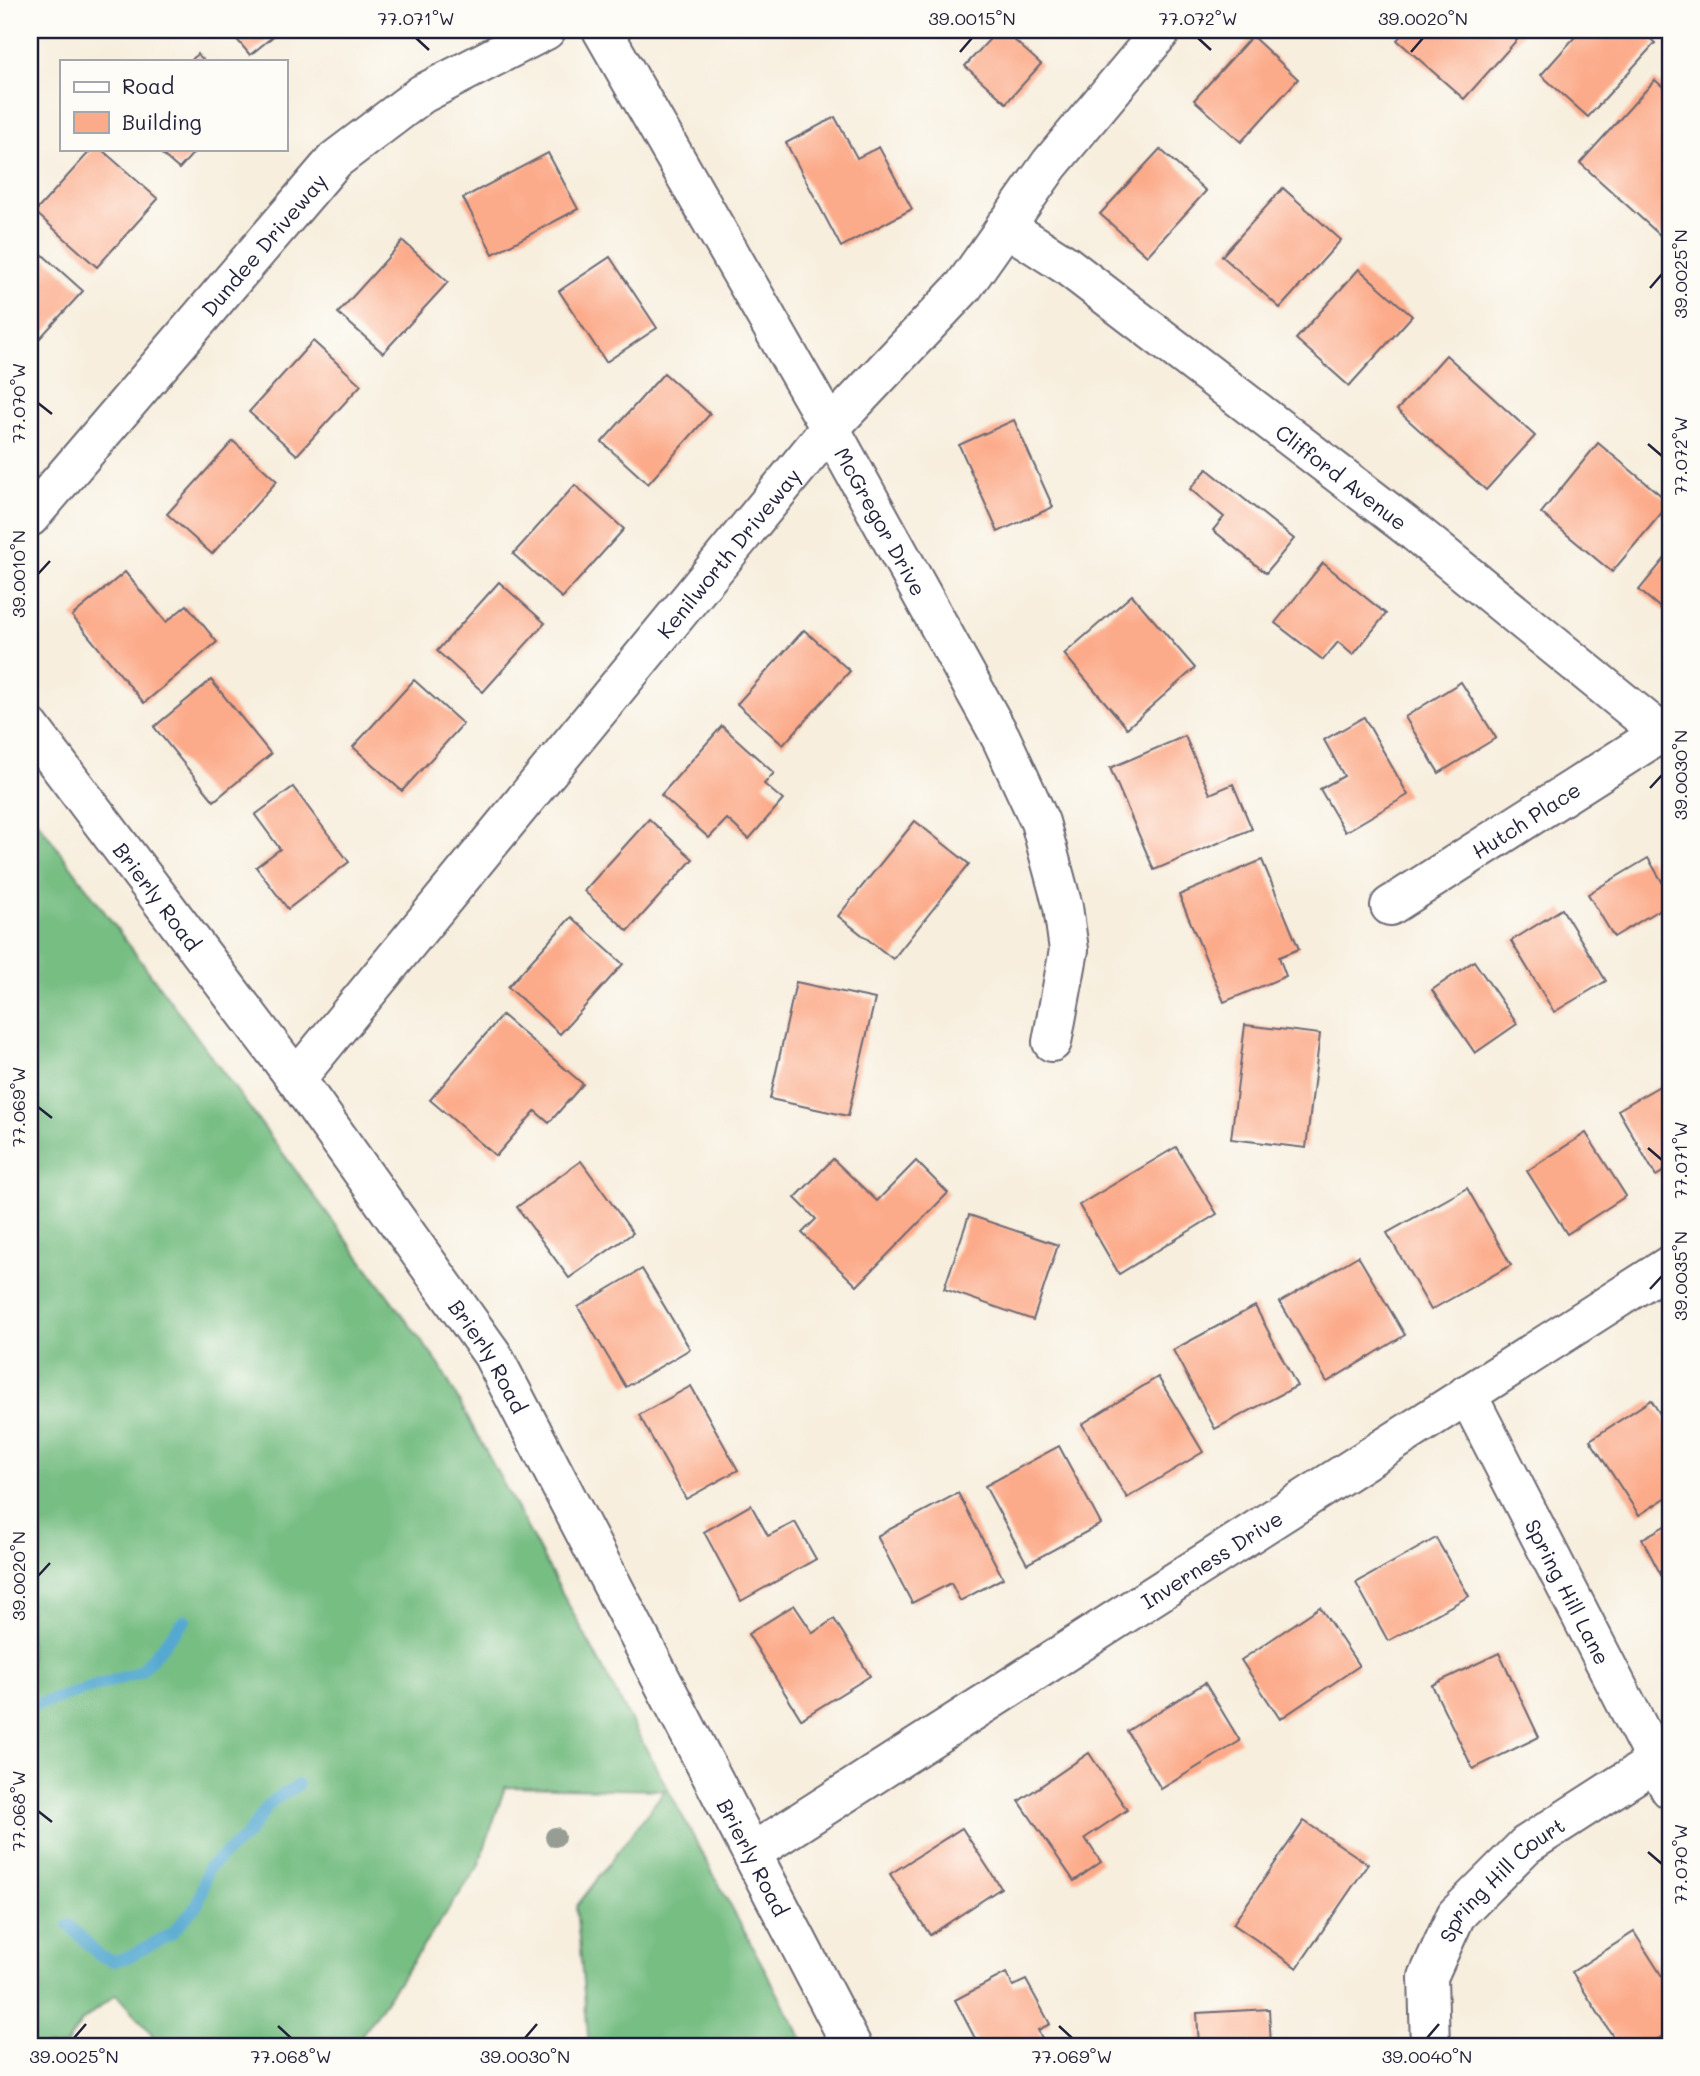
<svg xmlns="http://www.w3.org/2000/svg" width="1700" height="2076" viewBox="0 0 1700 2076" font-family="Mali,sans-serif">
	<rect width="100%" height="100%" fill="#fdfcf7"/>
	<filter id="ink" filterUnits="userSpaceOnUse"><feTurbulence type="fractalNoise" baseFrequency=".0143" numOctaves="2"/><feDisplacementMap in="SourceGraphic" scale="14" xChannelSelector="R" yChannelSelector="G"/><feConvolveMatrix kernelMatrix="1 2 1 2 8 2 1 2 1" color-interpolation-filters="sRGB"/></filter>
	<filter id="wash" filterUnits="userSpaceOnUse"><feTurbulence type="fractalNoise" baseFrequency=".00686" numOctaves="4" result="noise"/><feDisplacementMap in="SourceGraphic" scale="28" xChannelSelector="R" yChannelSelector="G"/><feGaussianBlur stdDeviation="1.57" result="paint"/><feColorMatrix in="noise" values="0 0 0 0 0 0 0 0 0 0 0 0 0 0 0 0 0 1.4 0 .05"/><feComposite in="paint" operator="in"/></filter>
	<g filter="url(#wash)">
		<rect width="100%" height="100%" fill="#f7eedd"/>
		<polygon fill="#77be83" stroke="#4c705f" stroke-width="2" points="30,811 440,1366 806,2046 589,2046 576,1907 665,1790 505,1787 478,1867 354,2046 152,2046 152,2034 116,1994 82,2021 65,2046 30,2046"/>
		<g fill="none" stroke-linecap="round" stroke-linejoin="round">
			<g stroke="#55a9d1" stroke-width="12">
				<polyline points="30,1707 140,1672 185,1620"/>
				<polyline points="69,1925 99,1955 114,1961 128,1957 171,1934 198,1904 208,1868 246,1836 271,1802 298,1785"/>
			</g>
		</g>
		<g id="blocks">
			<g fill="#fcab8a">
				<polygon points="229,30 281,30 250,55"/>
				<polygon points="998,30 1003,30 1041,64 1006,103 965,66"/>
				<polygon points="1406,30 1521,30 1524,32 1464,99 1397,40"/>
				<polygon points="1581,30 1641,30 1655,43 1588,117 1541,75"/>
				<polygon points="1252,36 1298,79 1241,142 1194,100"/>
				<polygon points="197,54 205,61 191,61"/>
				<polygon points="1655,80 1670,93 1670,226 1661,236 1580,163"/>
				<polygon points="835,117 857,158 879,147 912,209 841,247 786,143"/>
				<polygon points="92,149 101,149 158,199 97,267 35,212"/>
				<polygon points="156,149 197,149 179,169"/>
				<polygon points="1160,149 1206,191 1147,256 1100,214"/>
				<polygon points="548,153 578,209 493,254 463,198"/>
				<polygon points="1283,188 1341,240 1280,308 1222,256"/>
				<polygon points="403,241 448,282 383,353 338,313"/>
				<polygon points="34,247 83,291 30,349 30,251"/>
				<polygon points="610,257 657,328 606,362 559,291"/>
				<polygon points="1359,269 1412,316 1349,386 1296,339"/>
				<polygon points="313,341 361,385 297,455 249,412"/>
				<polygon points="1446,355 1535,436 1486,490 1397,410"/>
				<polygon points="664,373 710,414 648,484 602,442"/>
				<polygon points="1014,420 1053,507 998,532 959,445"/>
				<polygon points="233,441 277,481 212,554 167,514"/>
				<polygon points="1598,443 1670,503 1612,572 1541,513"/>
				<polygon points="1207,469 1294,539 1266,573 1213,530 1224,517 1190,489"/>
				<polygon points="575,485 624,529 562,598 513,554"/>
				<polygon points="1670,552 1670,616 1639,590"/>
				<polygon points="1323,563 1386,614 1353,655 1338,642 1323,660 1275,623"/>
				<polygon points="125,572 166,622 187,605 217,642 144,703 72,616"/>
				<polygon points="499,582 545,623 483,692 437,651"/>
				<polygon points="1132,595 1195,668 1127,728 1064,654"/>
				<polygon points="804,630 850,671 783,745 737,704"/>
				<polygon points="211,680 271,754 214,801 154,727"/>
				<polygon points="414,680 463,724 402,791 353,747"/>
				<polygon points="1461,682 1496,738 1439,773 1405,717"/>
				<polygon points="1364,717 1408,795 1345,832 1320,789 1344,776 1324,740"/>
				<polygon points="722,726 774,773 764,784 783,800 749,839 727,819 709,838 661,795"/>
				<polygon points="1185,736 1210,794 1233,784 1252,829 1154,870 1110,768"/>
				<polygon points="293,787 349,862 288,909 256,867 280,849 255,815"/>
				<polygon points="649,819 693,859 628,931 584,891"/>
				<polygon points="915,821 969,864 893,959 838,916"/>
				<polygon points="1648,858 1670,895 1670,903 1614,937 1588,894"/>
				<polygon points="1262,860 1299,949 1279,957 1286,976 1224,1002 1179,895"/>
				<polygon points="1562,909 1606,981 1554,1012 1511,941"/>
				<polygon points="571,917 623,964 560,1034 508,987"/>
				<polygon points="1474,961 1517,1024 1475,1053 1432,990"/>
				<polygon points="796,982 875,999 848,1116 770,1099"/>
				<polygon points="502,1015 583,1084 549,1123 535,1111 496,1156 430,1100"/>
				<polygon points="1245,1025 1320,1034 1306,1148 1231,1139"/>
				<polygon points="1670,1080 1670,1167 1656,1176 1618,1110"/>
				<polygon points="1586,1133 1626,1196 1567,1234 1527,1171"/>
				<polygon points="1176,1147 1217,1214 1119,1274 1079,1205"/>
				<polygon points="833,1159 877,1201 916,1161 948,1193 857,1286 802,1233 816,1219 795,1198"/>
				<polygon points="581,1161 633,1233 569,1278 517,1207"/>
				<polygon points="1467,1188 1511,1265 1431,1310 1387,1233"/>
				<polygon points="969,1215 1058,1245 1033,1320 944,1289"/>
				<polygon points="1358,1256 1405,1335 1327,1382 1280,1302"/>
				<polygon points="642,1269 690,1349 626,1387 578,1307"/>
				<polygon points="1255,1306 1297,1386 1215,1429 1173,1350"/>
				<polygon points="1158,1377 1203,1452 1127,1498 1082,1424"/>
				<polygon points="691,1386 738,1470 686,1499 639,1415"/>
				<polygon points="1651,1400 1670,1429 1670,1495 1639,1515 1590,1440"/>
				<polygon points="1059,1446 1101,1524 1027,1564 985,1486"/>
				<polygon points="958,1493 1003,1578 960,1601 951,1583 912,1603 877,1536"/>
				<polygon points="751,1505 768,1536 795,1522 816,1559 741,1601 704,1532"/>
				<polygon points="1670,1523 1670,1592 1642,1539"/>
				<polygon points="1436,1538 1469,1596 1388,1641 1356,1583"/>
				<polygon points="794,1605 813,1633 834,1619 870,1676 801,1719 748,1634"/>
				<polygon points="1320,1607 1359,1666 1280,1719 1241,1660"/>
				<polygon points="1499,1653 1539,1737 1473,1769 1432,1685"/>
				<polygon points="1205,1683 1240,1741 1161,1789 1127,1731"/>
				<polygon points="1089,1753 1127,1810 1085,1838 1101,1862 1074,1881 1019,1801"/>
				<polygon points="1304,1821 1368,1864 1297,1968 1233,1924"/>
				<polygon points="962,1828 1001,1888 930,1935 890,1874"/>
				<polygon points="1634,1932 1670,1989 1670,2041 1666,2034 1646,2046 1619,2046 1572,1972"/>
				<polygon points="1006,1973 1013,1986 1026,1980 1050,2024 1038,2030 1043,2040 1031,2046 979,2046 955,2000"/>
				<polygon points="1269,2009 1271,2046 1199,2046 1197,2013"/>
			</g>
		</g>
	</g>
	<g filter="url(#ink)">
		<use href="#blocks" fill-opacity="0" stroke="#6d6974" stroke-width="2"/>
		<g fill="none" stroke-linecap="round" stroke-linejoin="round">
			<defs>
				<g id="minor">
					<path id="s1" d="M602 30 830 428 1001 738 1040 822 1063 907 1069 950 1052 1042"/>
					<path id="s2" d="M1005 226 1066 265 1416 533 1670 740"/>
					<path id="s3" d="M30 517 335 160 422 94 546 30"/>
					<path id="s4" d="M30 727 296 1079 492 1354 852 2046"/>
					<path id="s5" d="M1390 906 1661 733"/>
					<path id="s6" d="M296 1079 830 428 964 286 1050 164 1162 30"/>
					<path id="s7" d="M1467 1394 1670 1789"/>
					<path id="s8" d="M753 1852 1670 1265"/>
					<path id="s9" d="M1430 2046 1428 1977 1456 1915 1526 1845 1655 1762"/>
				</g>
			</defs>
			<use href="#minor" stroke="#6d6974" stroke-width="42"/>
			<use href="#minor" stroke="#fff" stroke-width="38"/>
		</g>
		<circle fill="#959d94" cx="555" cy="1837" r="10"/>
	</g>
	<path fill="none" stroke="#22223b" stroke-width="2.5" d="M416 38 429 50M1198 38 1211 50M960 52 972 38M1411 52 1423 38M1650 288 1662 274M38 403 52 414M1648 444 1662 456M38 574 50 561M1650 788 1662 775M38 1107 52 1118M1648 1148 1662 1160M1650 1289 1662 1276M38 1576 50 1563M38 1811 52 1822M1648 1852 1662 1864M278 2026 291 2038M1059 2026 1072 2038M74 2038 86 2024M525 2038 537 2024M1427 2038 1439 2024"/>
	<g text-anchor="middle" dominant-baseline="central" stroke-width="7" stroke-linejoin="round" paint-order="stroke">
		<g font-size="21" fill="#22223b" stroke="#fdfcf7">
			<text stroke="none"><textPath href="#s3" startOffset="359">Dundee Driveway</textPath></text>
			<text stroke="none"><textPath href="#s2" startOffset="420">Clifford Avenue</textPath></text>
			<text stroke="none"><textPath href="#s1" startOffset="565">McGregor Drive</textPath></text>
			<text stroke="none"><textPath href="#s6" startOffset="681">Kenilworth Driveway</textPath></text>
			<text stroke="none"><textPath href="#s5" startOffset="161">Hutch Place</textPath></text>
			<text stroke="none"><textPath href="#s4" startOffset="212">Brierly Road</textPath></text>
			<text stroke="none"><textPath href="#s4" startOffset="779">Brierly Road</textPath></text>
			<text stroke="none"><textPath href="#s8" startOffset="544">Inverness Drive</textPath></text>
			<text stroke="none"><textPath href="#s7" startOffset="222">Spring Hill Lane</textPath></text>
			<text stroke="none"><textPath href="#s4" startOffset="1346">Brierly Road</textPath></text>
			<text stroke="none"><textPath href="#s9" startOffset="194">Spring Hill Court</textPath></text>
		</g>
	</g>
	<rect width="1700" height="2076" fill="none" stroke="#fdfcf7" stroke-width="77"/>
	<rect x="60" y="60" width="228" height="91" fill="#fdfcf7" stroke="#a5a5ac" stroke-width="2"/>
	<rect x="74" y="82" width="35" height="10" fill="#ffffff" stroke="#a5a5ac" stroke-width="2"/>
	<text x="122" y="94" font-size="21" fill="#22223b">Road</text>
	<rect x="74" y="112" width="35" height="21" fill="#fcab8a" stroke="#a5a5ac" stroke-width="2"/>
	<text x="122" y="130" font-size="21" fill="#22223b">Building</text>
	<rect x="38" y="38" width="1624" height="2000" fill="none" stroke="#22223b" stroke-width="2.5"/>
	<g font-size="18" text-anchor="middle" fill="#22223b">
		<text x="416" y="25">77.071°W</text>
		<text x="972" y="25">39.0015°N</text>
		<text x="1198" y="25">77.072°W</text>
		<text x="1423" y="25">39.0020°N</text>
		<text transform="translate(1681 274) rotate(-90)" y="6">39.0025°N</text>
		<text transform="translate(19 403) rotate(-90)" y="6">77.070°W</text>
		<text transform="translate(1681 456) rotate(-90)" y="6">77.072°W</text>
		<text transform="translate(19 574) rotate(-90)" y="6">39.0010°N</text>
		<text transform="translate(1681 775) rotate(-90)" y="6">39.0030°N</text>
		<text transform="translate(19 1107) rotate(-90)" y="6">77.069°W</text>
		<text transform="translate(1681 1160) rotate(-90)" y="6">77.071°W</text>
		<text transform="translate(1681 1276) rotate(-90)" y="6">39.0035°N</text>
		<text transform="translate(19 1576) rotate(-90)" y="6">39.0020°N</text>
		<text transform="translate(19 1811) rotate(-90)" y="6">77.068°W</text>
		<text transform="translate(1681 1864) rotate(-90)" y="6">77.070°W</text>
		<text x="74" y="2063">39.0025°N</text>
		<text x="291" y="2063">77.068°W</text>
		<text x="525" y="2063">39.0030°N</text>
		<text x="1072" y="2063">77.069°W</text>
		<text x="1427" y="2063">39.0040°N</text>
	</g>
</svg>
